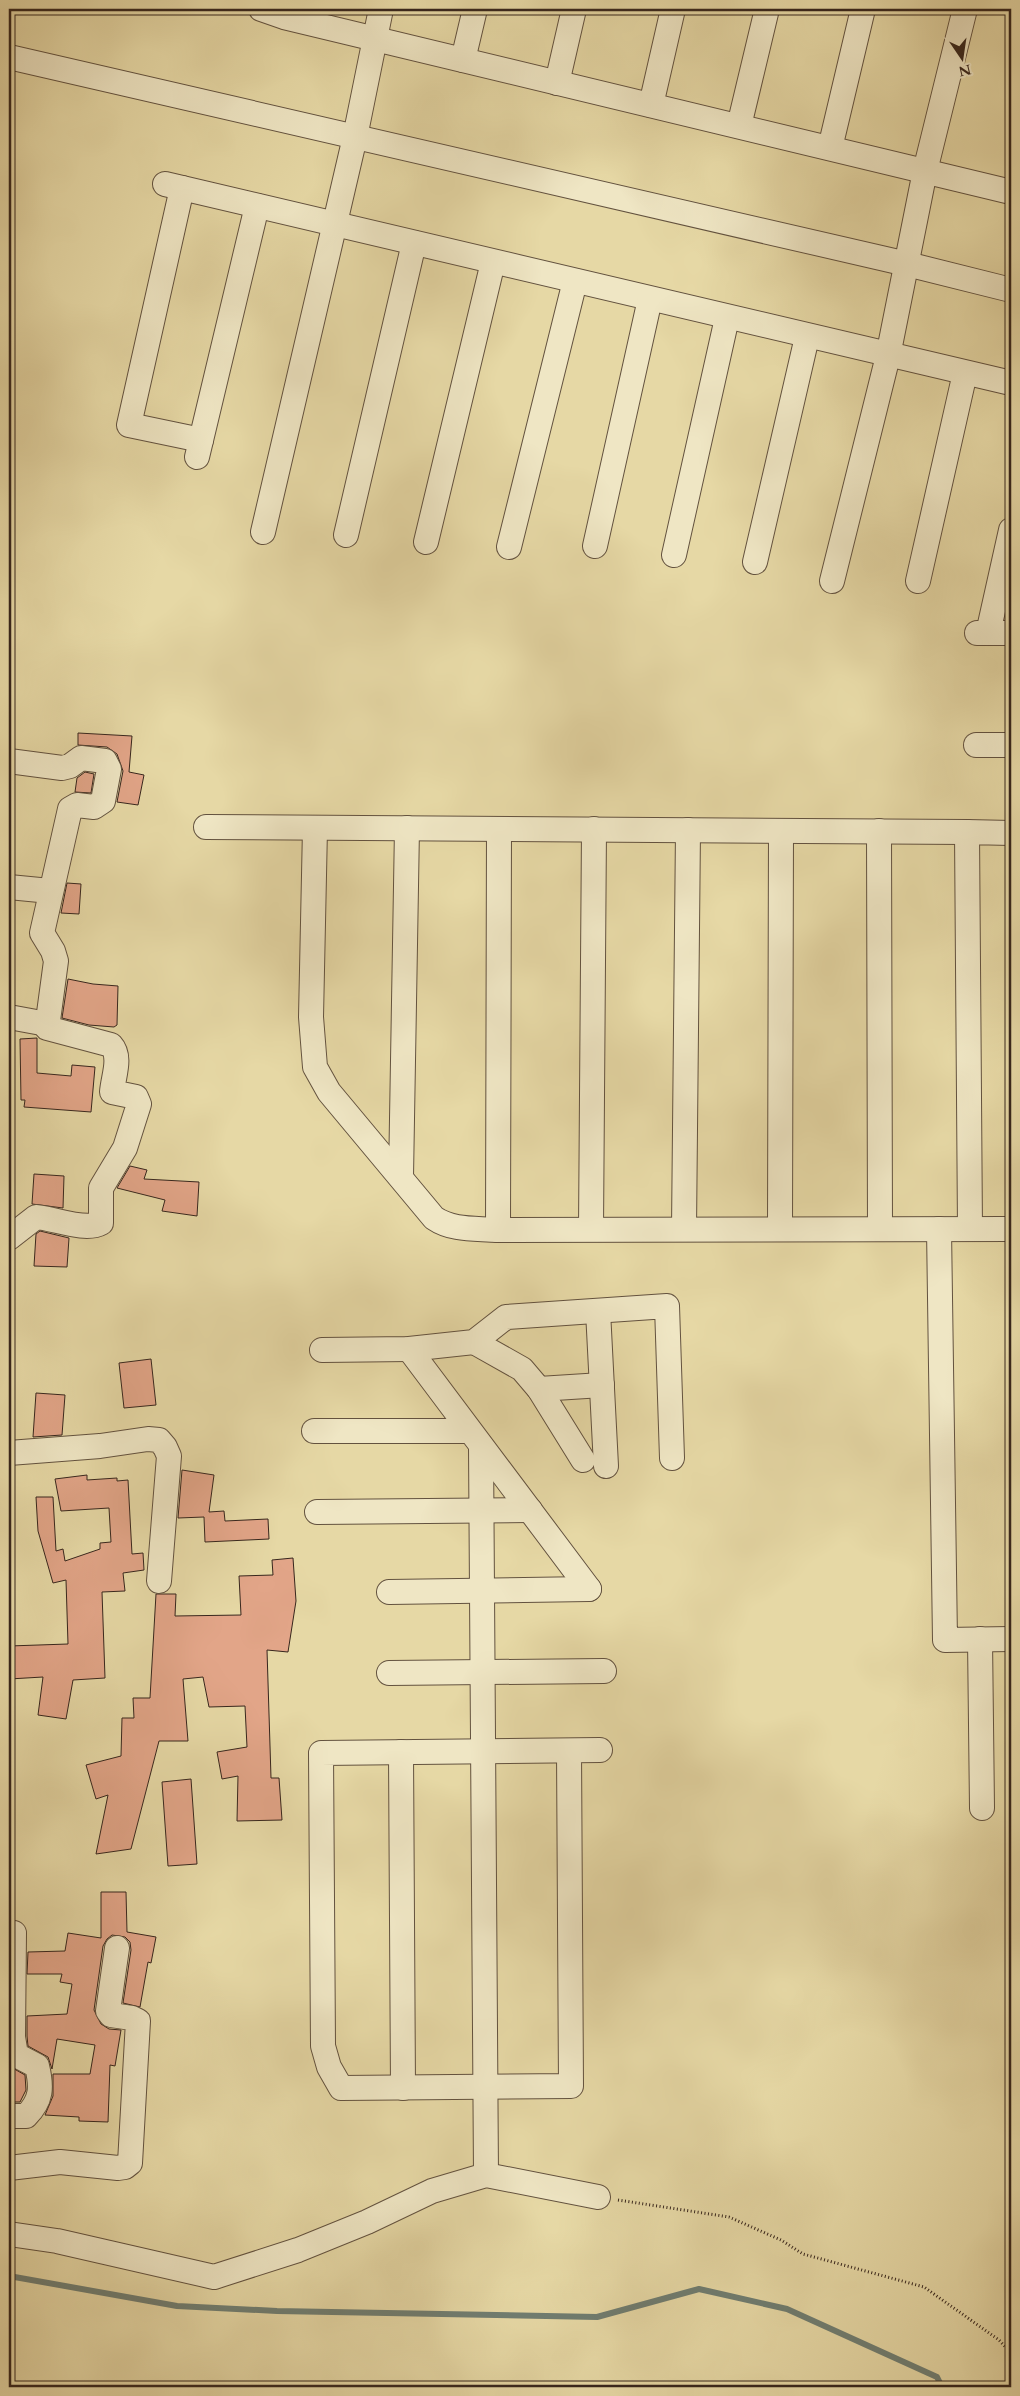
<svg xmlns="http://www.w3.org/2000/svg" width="1020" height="2396" viewBox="0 0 1020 2396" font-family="Cardo,serif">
	<rect width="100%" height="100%" fill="#e6d8a5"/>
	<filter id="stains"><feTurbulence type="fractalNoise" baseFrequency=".004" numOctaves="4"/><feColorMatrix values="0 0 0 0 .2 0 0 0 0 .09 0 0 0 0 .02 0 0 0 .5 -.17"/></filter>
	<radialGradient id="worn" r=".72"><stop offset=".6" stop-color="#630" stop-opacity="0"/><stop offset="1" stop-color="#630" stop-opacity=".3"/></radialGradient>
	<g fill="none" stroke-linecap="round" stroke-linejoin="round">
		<polyline stroke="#707e72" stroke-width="6" points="9,2276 177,2306 277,2311 597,2317 699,2289 787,2309 937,2377 942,2387"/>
	</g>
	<g fill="#e2a588" stroke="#37261d">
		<polygon points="78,733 132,736 129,772 144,775 138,805 117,802 123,771 117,754 107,747 78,745"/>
		<polygon points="85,772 94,774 91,793 75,792 77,778"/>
		<polygon points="67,883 81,884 79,914 61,913"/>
		<polygon points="68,979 93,984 118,986 117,1025 114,1027 89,1025 62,1018"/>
		<polygon points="37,1038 37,1073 71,1076 72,1065 95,1067 91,1112 24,1107 25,1100 21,1100 20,1039"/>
		<polygon points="130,1166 147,1170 144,1179 199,1182 197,1216 162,1211 165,1200 117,1188"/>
		<polygon points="34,1174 64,1176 63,1208 32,1204"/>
		<polygon points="40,1231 69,1238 67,1267 34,1266 36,1234"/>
		<polygon points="151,1359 156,1405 124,1408 119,1363"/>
		<polygon points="36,1393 65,1395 62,1435 33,1437"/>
		<polygon points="182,1470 214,1475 209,1512 224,1511 225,1521 268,1519 269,1539 205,1542 204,1517 178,1518"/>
		<polygon points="87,1475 87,1480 117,1478 117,1481 128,1480 132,1554 143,1553 144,1570 123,1573 125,1591 102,1592 105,1678 73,1680 66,1719 38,1715 43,1677 9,1679 9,1646 68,1644 66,1580 53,1583 38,1531 36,1497 53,1497 56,1551 63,1549 65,1561 100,1549 100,1543 111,1542 109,1508 61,1511 55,1479"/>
		<polygon points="293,1558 296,1601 288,1652 267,1650 271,1778 279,1778 282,1820 237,1821 238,1776 222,1779 217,1752 247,1747 245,1706 209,1707 203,1677 183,1679 188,1741 159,1741 131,1849 96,1854 108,1795 96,1799 86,1765 121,1756 122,1718 134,1718 133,1698 150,1698 156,1594 176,1594 175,1616 241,1615 239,1576 273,1575 272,1560"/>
		<polygon points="191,1779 197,1864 168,1866 162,1782"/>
		<polygon points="101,1892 126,1892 127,1932 156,1937 151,1963 148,1962 140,2007 123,2003 131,1950 130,1942 125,1937 112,1935 107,1939 103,1946 94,2010 101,2024 109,2029 121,2030 115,2066 110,2065 108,2122 79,2121 79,2117 45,2115 53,2096 53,2074 90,2074 95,2045 57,2039 52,2069 48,2057 28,2046 27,2036 27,2016 67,2014 72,1984 60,1982 62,1974 27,1974 28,1952 65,1951 68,1933 101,1938"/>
		<polygon points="9,2066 25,2075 26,2090 20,2102 9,2102"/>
	</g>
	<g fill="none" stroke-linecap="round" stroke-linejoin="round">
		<defs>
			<g id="street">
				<polyline points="261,9 284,17 1011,192"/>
				<polyline points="9,57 907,264 1011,290"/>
				<polyline points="463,60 475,9"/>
				<polyline points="557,83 574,9"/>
				<polyline points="651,105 673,9"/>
				<polyline points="739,126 767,9"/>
				<polyline points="830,148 863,9"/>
				<polyline points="165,184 1011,383"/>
				<polyline points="182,188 129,425 201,440"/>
				<polyline points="197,457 257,206"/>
				<polyline points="263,532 355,137 381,9"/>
				<polyline points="346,535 414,243"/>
				<polyline points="426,542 493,262"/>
				<polyline points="595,546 650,299"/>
				<polyline points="509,547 575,281"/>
				<polyline points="674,555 727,318"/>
				<polyline points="755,562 807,337"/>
				<polyline points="832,581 888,356 925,171 965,9"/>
				<polyline points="918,581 965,373"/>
				<polyline points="977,633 1011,633"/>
				<polyline points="988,633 1011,530"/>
				<polyline points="976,745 1011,745"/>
				<path d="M9 761 62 768 70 766 81 758 105 761 109 769 103 801 94 807 77 805 70 809 42 933 53 951 56 961 47 1028 111 1045C122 1057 113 1077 112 1092L136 1097 139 1104 125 1148 101 1188V1223C85 1232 53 1218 36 1217L9 1238"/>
				<polyline points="206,827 967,832"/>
				<path d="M315 828 311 1017 315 1067 329 1092 434 1218C453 1231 476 1228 498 1230L1011 1229"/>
				<polyline points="879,831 880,1229"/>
				<polyline points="9,887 50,891"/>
				<polyline points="9,1017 47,1024"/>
				<polyline points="401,1177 407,828"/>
				<polyline points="591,1229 594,829"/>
				<polyline points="684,1229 688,830"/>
				<polyline points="780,1229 781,831"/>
				<polyline points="939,1229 945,1640 1011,1639"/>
				<polyline points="970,1229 967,832 1011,833"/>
				<polyline points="498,1230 499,829"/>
				<polyline points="598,1311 606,1466"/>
				<polyline points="474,1342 522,1369 539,1389 583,1460"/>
				<polyline points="409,1349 589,1589"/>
				<polyline points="322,1350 409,1349 474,1342 506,1317 667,1306 672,1458"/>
				<polyline points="539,1389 602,1385"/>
				<polyline points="314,1431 469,1431"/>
				<polyline points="481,1446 486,2175"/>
				<polyline points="9,1453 100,1446 148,1439 159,1440 165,1447 169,1456 159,1581"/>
				<polyline points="317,1512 530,1510"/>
				<polyline points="389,1592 589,1589"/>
				<polyline points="980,1639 982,1808"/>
				<polyline points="389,1673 604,1671"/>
				<polyline points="569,1751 571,2086 341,2088 329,2067 323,2046 321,1753 600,1750"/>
				<polyline points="401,1752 403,2088"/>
				<path d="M9 2116H26C42 2100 42 2087 37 2066L16 2055 13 2037 14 1933"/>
				<polyline points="9,2168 60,2162 118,2168 125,2167 130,2163 138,2021 132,2018 111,2015 108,2011 117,1948"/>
				<polyline points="9,2234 57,2241 214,2277 298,2250 367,2222 432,2191 486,2175 598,2197"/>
			</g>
		</defs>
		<use href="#street" stroke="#63523f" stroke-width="26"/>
		<polyline stroke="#37261d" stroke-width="3" stroke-dasharray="1 2.5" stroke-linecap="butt" points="618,2200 729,2217 781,2240 803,2254 924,2287 999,2340 1011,2353"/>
		<use href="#street" stroke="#efe6c4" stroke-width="24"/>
	</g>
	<rect width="1020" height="2396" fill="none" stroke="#e6d8a5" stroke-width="30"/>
	<rect x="10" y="10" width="1000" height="2376" fill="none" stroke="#37261d" stroke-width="2.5"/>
	<rect x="15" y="15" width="990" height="2366" fill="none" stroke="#37261d"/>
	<g transform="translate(962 58) rotate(167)" stroke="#efe6c4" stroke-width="4" paint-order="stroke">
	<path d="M0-4L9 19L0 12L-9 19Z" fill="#37261d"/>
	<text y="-8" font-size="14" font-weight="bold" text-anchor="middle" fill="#37261d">N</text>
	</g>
	<rect width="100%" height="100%" filter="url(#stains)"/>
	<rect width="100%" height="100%" fill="url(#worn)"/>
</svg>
